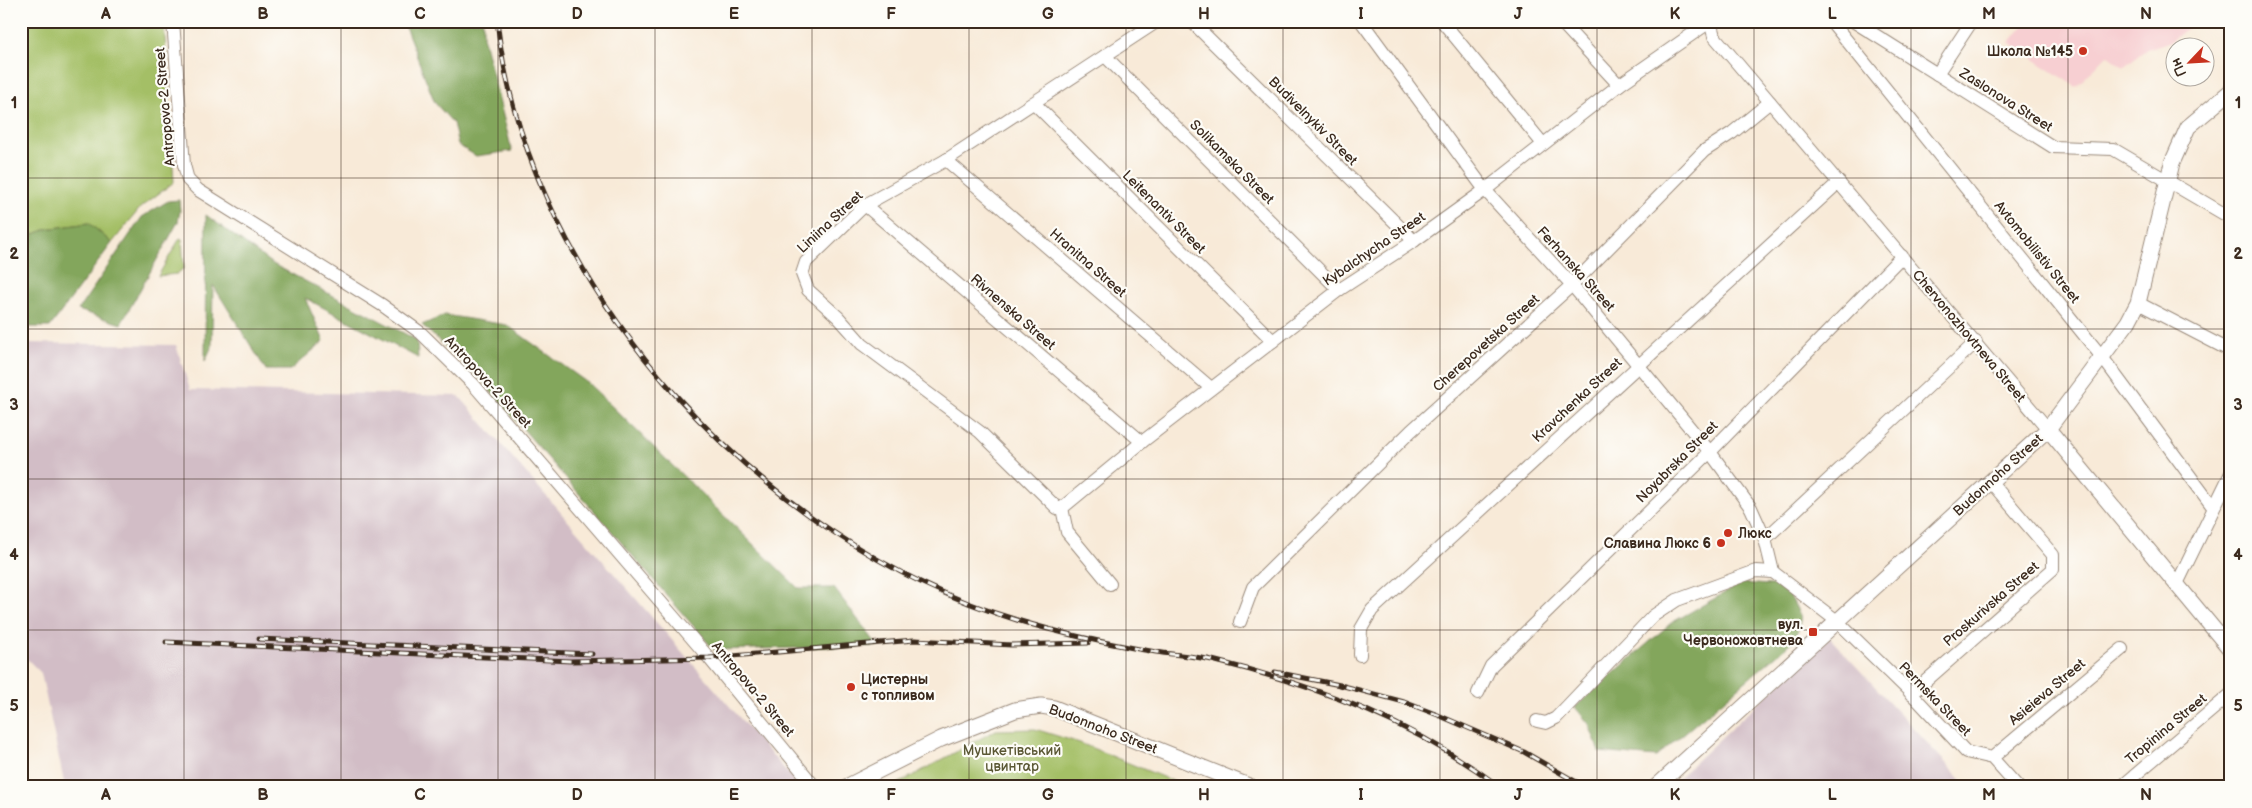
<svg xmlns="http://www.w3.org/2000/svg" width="2252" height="808" viewBox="0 0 2252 808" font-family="'Balsamiq Sans',sans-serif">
	<rect width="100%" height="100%" fill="#fdfcf7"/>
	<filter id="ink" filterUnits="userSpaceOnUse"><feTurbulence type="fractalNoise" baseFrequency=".02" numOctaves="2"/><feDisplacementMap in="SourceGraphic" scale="10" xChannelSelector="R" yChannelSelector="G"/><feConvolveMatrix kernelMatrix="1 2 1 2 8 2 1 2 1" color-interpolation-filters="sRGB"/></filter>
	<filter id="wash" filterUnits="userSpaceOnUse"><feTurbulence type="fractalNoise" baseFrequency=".0096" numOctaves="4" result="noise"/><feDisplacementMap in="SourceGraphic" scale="20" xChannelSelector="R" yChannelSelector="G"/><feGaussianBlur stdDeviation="1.12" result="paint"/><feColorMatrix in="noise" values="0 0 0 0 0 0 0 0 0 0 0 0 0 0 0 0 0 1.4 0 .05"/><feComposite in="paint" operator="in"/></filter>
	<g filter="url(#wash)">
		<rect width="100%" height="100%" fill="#f8ead8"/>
		<polygon fill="#f7cfd2" points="2027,21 2197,21 2171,41 2147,49 2123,67 2107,55 2076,87 2009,43"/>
		<g fill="#d2bdc6">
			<polygon points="27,343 176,345 190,390 459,396 800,787 65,787 41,673 21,653 21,351"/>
			<polygon points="1829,637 1968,787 1670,787 1693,764"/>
		</g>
		<g fill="#a4bf66" stroke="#707442">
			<polygon points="21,21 164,21 174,182 141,207 112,243 89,223 47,229 21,239"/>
			<polygon points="180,238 182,239 184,268 177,274 158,276"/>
			<polygon points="1035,729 1080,743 1187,787 892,787 996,730"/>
		</g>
		<g fill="#83a65b" stroke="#5f683c">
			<polygon points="403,21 483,21 483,36 512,151 476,156 458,145 453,123 435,103"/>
			<polygon points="179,200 180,211 178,222 121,324 78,310 142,217 168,201"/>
			<polygon points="206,215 271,263 417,340 418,358 305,298 324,341 290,370 266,370 213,285 212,346 205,361"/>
			<polygon points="89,223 112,243 50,327 21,327 21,239 47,229"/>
			<polygon points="445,315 507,325 589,384 798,588 834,588 878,646 714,650 479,378 422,325"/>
			<polygon points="1742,583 1785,586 1801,617 1796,639 1656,757 1599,752 1589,724 1575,707 1671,623"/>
		</g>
	</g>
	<g filter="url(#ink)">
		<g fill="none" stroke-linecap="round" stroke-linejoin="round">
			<defs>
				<g id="minor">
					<polyline points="173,21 184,165 188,180 198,190 382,305 421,333 473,384 709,658 815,787"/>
					<polyline points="1191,21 1414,241"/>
					<polyline points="1361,21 1485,190 1572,285 1710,452 1751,508 1765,539 1773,572 1837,621 1910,692 1966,752 1992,758 2018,787"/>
					<polyline points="1442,21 1543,144"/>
					<polyline points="1560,21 1619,85"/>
					<polyline points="1831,21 2102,357 2213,507"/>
					<polyline points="1853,21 2053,147 2113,149 2231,218"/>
					<polyline points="1710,22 1714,36 2048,429"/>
					<polyline points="1105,56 1339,290"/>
					<polyline points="1937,74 1972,21"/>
					<polyline points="1034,103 1273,341"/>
					<polyline points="946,160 1211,388"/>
					<polyline points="865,205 1142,442"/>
					<polyline points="2138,303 2231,351"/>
					<polyline points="1062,508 1142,442 1339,290 1414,241 1485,190 1619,85 1711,21"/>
					<polyline points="1765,539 1976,342"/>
					<polyline points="1110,584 1067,532 1062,508 1057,508 980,432 862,344 838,317 808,290 802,274 806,262 865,205 946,160 1158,21"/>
					<polyline points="2177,584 2231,473"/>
					<polyline points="1240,622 1253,587 1411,431 1572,285 1704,151 1732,133 1770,102"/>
					<polyline points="1360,655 1361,629 1372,610 1839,182"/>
					<polyline points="1478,693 1491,666 1710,452 1902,256"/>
					<polyline points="1911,694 2053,569 2053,555 1990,481"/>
					<polyline points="1537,721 1546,723 1556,718 1653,616 1677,600 1756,571 1773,572"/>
					<polyline points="1992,758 2122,649"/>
					<polyline points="2121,787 2231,694"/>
				</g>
				<g id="major">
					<polyline points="2048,429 2231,650"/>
					<polyline points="846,787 941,739 1015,710 1041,706 1054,708 1251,787"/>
					<polyline points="1656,787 2048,429 2128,322 2138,303 2172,163 2188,127 2231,91"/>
				</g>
			</defs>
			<use href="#minor" stroke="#9a8a7b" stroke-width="14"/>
			<use href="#major" stroke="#9a8a7b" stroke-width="17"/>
			<use href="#minor" stroke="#fff" stroke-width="12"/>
			<use href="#major" stroke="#fff" stroke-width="15"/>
			<defs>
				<g id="rail">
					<path d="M497 21C528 290 763 543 1017 620 1062 634 1109 644 1156 652 1176 655 1197 656 1216 661 1321 687 1413 722 1500 787"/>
					<polyline points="259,639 592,654"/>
					<polyline points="166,642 571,661 709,658 914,640 1012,645 1088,643"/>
					<polyline points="1275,672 1340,685 1404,702 1438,715 1524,752 1585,787"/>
				</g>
			</defs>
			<use href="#rail" stroke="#3b2a1e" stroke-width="5"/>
			<use href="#rail" stroke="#fdfcf7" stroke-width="3" stroke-dasharray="9" stroke-linecap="butt"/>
		</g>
	</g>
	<path fill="none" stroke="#3b2a1e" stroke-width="1" stroke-opacity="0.55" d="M184 21V787M341 21V787M498 21V787M655 21V787M812 21V787M969 21V787M1126 21V787M1283 21V787M1440 21V787M1597 21V787M1754 21V787M1911 21V787M2068 21V787M21 178H2231M21 329H2231M21 479H2231M21 630H2231"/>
	<g fill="#c8321e" stroke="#fdfcf7" stroke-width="2">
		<circle cx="2083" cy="51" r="5"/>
		<circle cx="1728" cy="533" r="5"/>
		<circle cx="1721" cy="543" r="5"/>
		<rect x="1808" y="627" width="10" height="10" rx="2.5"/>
		<circle cx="851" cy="687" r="5"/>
	</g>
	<g text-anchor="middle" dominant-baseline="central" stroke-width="4.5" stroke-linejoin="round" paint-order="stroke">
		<g font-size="14" font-weight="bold" fill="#3b2a1e" stroke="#fdfcf7" text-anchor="end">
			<text x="2073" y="51">Школа №145</text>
			<text x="1738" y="533" text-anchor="start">Люкс</text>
			<text x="1711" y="543">Славина Люкс 6</text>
			<text x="1803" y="624">вул.<tspan x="1803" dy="16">Червоножовтнева</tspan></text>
			<text x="861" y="679" text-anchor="start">Цистерны<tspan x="861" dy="16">с топливом</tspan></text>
		</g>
		<g font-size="14" fill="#3b2a1e" stroke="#fdfcf7">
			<text transform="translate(2006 100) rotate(32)">Zaslonova Street</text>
			<text transform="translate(165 107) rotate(-95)">Antropova-2 Street</text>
			<text transform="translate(1313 121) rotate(45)">Budivelnykiv Street</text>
			<text transform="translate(1232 162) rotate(45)">Solikamska Street</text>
			<text transform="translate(1164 212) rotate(45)">Leitenantiv Street</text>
			<text transform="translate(830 222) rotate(-43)">Liniina Street</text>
			<text transform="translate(1374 249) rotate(-34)">Kybalchycha Street</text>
			<text transform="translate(2037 252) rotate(51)">Avtomobilistiv Street</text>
			<text transform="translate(1088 263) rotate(41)">Hranitna Street</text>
			<text transform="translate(1576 269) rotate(48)">Ferhanska Street</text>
			<text transform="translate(1013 312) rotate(41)">Rivnenska Street</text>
			<text transform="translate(1969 336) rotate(50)">Chervonozhovtneva Street</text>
			<text transform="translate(1486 343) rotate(-42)">Cherepovetska Street</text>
			<text transform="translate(488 382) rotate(47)">Antropova-2 Street</text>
			<text transform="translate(1577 400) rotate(-43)">Kravchenka Street</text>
			<text transform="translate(1677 462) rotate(-45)">Noyabrska Street</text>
			<text transform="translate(1998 475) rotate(-42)">Budonnoho Street</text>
			<text transform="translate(1991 604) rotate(-41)">Proskurivska Street</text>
			<text transform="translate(753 689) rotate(50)">Antropova-2 Street</text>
			<text transform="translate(2047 692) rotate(-40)">Asieieva Street</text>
			<text transform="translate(1935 699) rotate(46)">Permska Street</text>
			<text transform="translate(1103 729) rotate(21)">Budonnoho Street</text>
			<text transform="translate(2166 729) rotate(-40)">Tropinina Street</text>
		</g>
		<g font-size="14" fill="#5a5734" stroke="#fdfcf7">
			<text x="1012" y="750">Мушкетівський<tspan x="1012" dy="16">цвинтар</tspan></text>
		</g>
	</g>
	<rect width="2252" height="808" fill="none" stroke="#fdfcf7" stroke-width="55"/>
	<g transform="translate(2190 62) rotate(245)"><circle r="24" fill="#fdfcf7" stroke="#afa8a0"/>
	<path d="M0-4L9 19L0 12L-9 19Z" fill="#c8321e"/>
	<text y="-8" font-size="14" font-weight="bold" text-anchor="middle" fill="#3b2a1e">Пн</text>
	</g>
	<rect x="28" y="28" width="2196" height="752" fill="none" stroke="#3b2a1e" stroke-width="2"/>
	<g font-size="16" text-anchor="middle" font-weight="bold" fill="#3b2a1e">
		<text x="106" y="19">A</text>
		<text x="263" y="19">B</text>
		<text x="420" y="19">C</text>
		<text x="577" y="19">D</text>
		<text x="734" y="19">E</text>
		<text x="891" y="19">F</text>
		<text x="1048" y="19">G</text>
		<text x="1204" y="19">H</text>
		<text x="1361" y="19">I</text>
		<text x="1518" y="19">J</text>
		<text x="1675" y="19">K</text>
		<text x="1832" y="19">L</text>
		<text x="1989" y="19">M</text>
		<text x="2146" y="19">N</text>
		<text x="14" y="108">1</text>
		<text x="2238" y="108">1</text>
		<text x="14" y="259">2</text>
		<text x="2238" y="259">2</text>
		<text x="14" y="410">3</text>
		<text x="2238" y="410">3</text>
		<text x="14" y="560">4</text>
		<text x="2238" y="560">4</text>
		<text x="14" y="711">5</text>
		<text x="2238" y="711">5</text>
		<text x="106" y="800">A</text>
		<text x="263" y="800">B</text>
		<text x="420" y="800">C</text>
		<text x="577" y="800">D</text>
		<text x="734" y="800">E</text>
		<text x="891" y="800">F</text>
		<text x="1048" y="800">G</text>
		<text x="1204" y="800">H</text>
		<text x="1361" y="800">I</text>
		<text x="1518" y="800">J</text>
		<text x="1675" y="800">K</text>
		<text x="1832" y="800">L</text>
		<text x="1989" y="800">M</text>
		<text x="2146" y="800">N</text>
	</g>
</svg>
